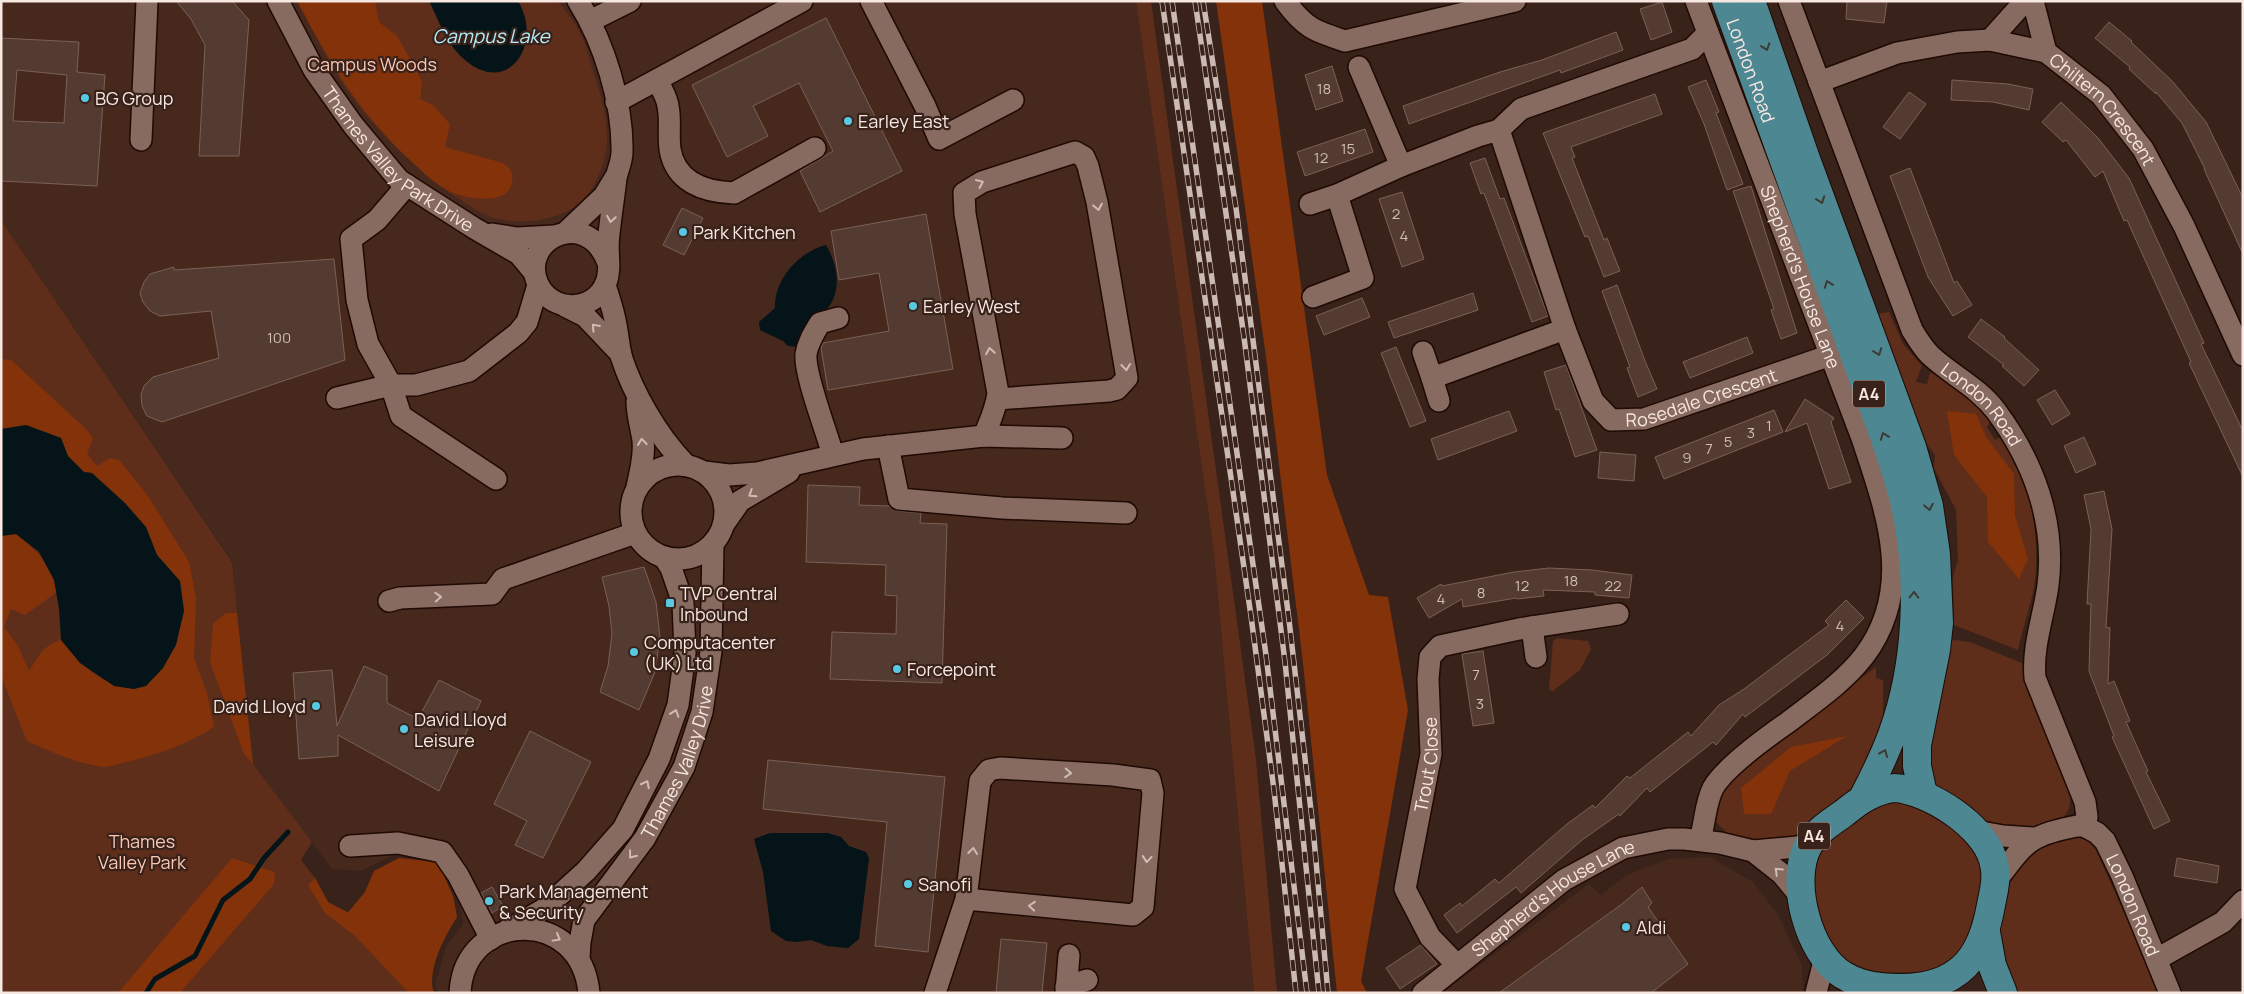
<svg xmlns="http://www.w3.org/2000/svg" width="2244" height="994" viewBox="0 0 2244 994" font-family="Manrope,sans-serif">
	<rect width="100%" height="100%" fill="#392219"/>
	<g fill="#46281d">
		<polygon points="1,1 1136,1 1214,553 1254,993 438,993 435,985 446,946 463,924 458,893 440,859 399,853 360,871 332,869 253,764 232,561 1,220"/>
		<polygon points="1710,857 1753,882 1777,913 1802,965 1803,993 1442,993 1589,884 1601,895 1627,875 1668,859"/>
	</g>
	<g fill="#5e2e1b">
		<path d="M297 1H558C567 13 577 25 583 39 587 48 589 59 592 68 605 107 616 143 596 181 589 196 577 208 561 214 540 222 516 224 494 218 481 215 469 205 458 198 414 169 373 128 343 84 326 58 312 29 297 1Z"/>
		<polygon points="1136,1 1151,1 1256,759 1277,993 1254,993 1214,553"/>
		<path d="M1 220 232 562 253 764 312 842 301 860 315 878 328 902 348 912 365 892 374 871 399 858 453 896 457 917C445 935 426 971 434 993H1Z"/>
		<path d="M1889 312 1903 344 1922 366 1916 382 1927 384 1930 372 1963 390 1990 422 1987 427 1995 440 2001 437C2029 478 2040 530 2035 580 2032 603 2023 627 2018 650L1954 625 1953 577 1958 560 1956 510 1934 468 1935 455 1920 436 1876 314Z"/>
		<polygon points="1557,638 1588,641 1591,649 1580,670 1553,691 1549,690 1553,641"/>
		<path d="M1947 639 1970 642 2022 663 2070 796C2070 800 2070 804 2069 808 2063 832 2015 829 1996 825 1977 821 1939 794 1929 777 1926 772 1925 764 1924 759Z"/>
		<polygon points="1876,667 1876,678 1883,680 1883,722 1886,723 1855,786 1816,820 1787,841 1764,845 1729,835 1716,822 1718,796 1747,763"/>
		<polygon points="1886,801 1913,804 1969,840 1981,857 1983,883 1964,948 1951,962 1929,972 1863,973 1847,966 1831,947 1810,889 1820,847 1872,805"/>
		<polygon points="2069,836 2087,840 2096,850 2160,993 2014,993 1999,945 2004,902 2012,873 2029,854"/>
	</g>
	<g fill="#843209">
		<path d="M297 1H375L379 22 397 36 410 59 422 81 420 99 433 105 450 124 445 147 503 163C510 168 514 173 512 182 509 207 463 199 447 190 433 183 420 169 409 159 356 109 331 64 297 1Z"/>
		<polygon points="1216,1 1262,1 1327,475 1369,595 1388,597 1408,710 1361,981 1367,993 1337,993 1303,663 1266,357"/>
		<path d="M1 359 11 360 85 428 93 438 87 454 97 466 110 458 119 460 148 496 189 562 196 598 194 658 207 693 214 727C186 745 154 756 122 763 116 765 109 767 103 767 76 763 51 752 27 741L1 676V536L16 534C37 551 51 563 57 592L25 615 11 609 4 627 18 646 29 671C40 655 42 646 61 640 83 667 98 683 134 689L163 668 175 645 184 611 180 581 157 555 146 527 92 473 84 472 68 456 61 438 26 425 1 429Z"/>
		<polygon points="1947,411 1976,414 1986,437 2014,474 2015,516 2028,559 2019,579 1988,542 1987,497 1954,455"/>
		<polygon points="226,613 237,613 253,764 244,754 210,662 213,624"/>
		<polygon points="1847,736 1790,771 1771,814 1744,814 1741,788 1791,747"/>
		<polygon points="232,858 275,872 274,884 180,993 118,993"/>
		<path d="M399 858 438 862 453 896 457 917C445 935 426 971 434 993H409L355 936 325 913 308 885 315 878 328 902 348 913 365 892 374 871Z"/>
	</g>
	<g fill="#041418">
		<path d="M429 1H518C544 44 508 97 465 60 447 45 439 21 429 1Z"/>
		<path d="M826 245C837 263 843 291 827 309 824 312 820 313 818 316 810 325 805 337 798 347L788 346 783 341 760 330 759 322 775 308C774 279 799 252 826 245Z"/>
		<polygon points="26,425 61,438 68,456 84,472 92,473 125,503 146,527 157,555 180,581 184,611 176,645 163,668 146,686 134,689 114,686 80,663 61,640 59,609 54,580 39,552 16,534 1,536 1,429"/>
		<polygon points="770,833 828,833 841,837 849,846 866,852 869,858 859,939 848,948 827,946 811,940 797,942 786,941 771,931 763,872 754,839"/>
	</g>
	<g fill="none" stroke-linecap="round" stroke-linejoin="round">
		<polyline stroke="#041418" stroke-width="5" points="146,993 155,979 195,956 223,900 250,879 264,858 288,832"/>
	</g>
	<g fill="#543b31" stroke="#7b6055" fill-rule="evenodd">
		<polygon points="176,1 232,1 249,20 239,156 199,156 205,45 191,19"/>
		<polygon points="1847,1 1887,1 1884,23 1846,19"/>
		<polygon points="1662,2 1672,32 1651,40 1640,9"/>
		<polygon points="826,18 902,171 820,212 800,171 833,151 799,83 753,106 768,136 727,157 692,85"/>
		<polygon points="2109,22 2132,41 2131,42 2173,82 2206,122 2243,198 2243,254 2204,169 2205,169 2182,123 2156,92 2156,94 2129,69 2130,67 2095,38"/>
		<polygon points="1616,32 1623,50 1561,73 1560,70 1409,124 1403,106 1500,72 1542,60"/>
		<path d="M1 38 79 42 77 72 105 75 97 186 1 181ZM17 70 67 75 64 123 13 121Z"/>
		<polygon points="1332,66 1343,101 1316,110 1305,75"/>
		<polygon points="1706,80 1719,112 1716,113 1743,184 1727,190 1704,124 1688,87"/>
		<polygon points="1952,80 2008,84 2033,89 2029,110 1993,102 1951,100"/>
		<polygon points="1909,92 1926,104 1900,139 1883,127"/>
		<polygon points="1655,94 1662,114 1571,147 1575,157 1572,158 1604,240 1607,238 1620,271 1604,277 1588,236 1585,237 1543,133"/>
		<polygon points="2061,102 2098,138 2129,178 2204,343 2201,344 2243,431 2243,477 2189,363 2191,362 2127,220 2124,221 2103,171 2095,177 2066,140 2063,142 2042,122"/>
		<polygon points="1365,129 1373,152 1305,176 1297,152"/>
		<polygon points="1485,158 1500,199 1504,198 1548,316 1532,322 1484,193 1481,194 1470,163"/>
		<polygon points="1910,168 1954,283 1957,281 1972,305 1953,316 1928,277 1890,176"/>
		<polygon points="1751,186 1797,333 1781,339 1771,310 1774,309 1765,283 1733,191"/>
		<polygon points="1402,192 1424,259 1402,267 1379,199"/>
		<polygon points="682,208 703,218 684,255 663,245"/>
		<polygon points="926,214 953,369 828,390 821,348 823,343 889,331 879,273 839,280 831,231"/>
		<polygon points="334,259 345,360 162,422 147,416 142,406 141,395 144,386 153,377 219,358 211,311 160,316 150,311 143,302 140,293 144,282 150,274 174,267 174,270"/>
		<polygon points="1617,285 1645,361 1657,389 1638,397 1627,368 1630,367 1602,291"/>
		<polygon points="1473,293 1478,310 1394,338 1388,322"/>
		<polygon points="1362,298 1370,317 1324,335 1316,316"/>
		<polygon points="1981,319 2005,337 2004,338 2039,370 2024,386 2002,366 2004,365 1968,337"/>
		<polygon points="1747,337 1753,353 1690,378 1683,362"/>
		<polygon points="1396,347 1426,421 1410,427 1381,353"/>
		<polygon points="1566,365 1597,450 1575,457 1559,409 1556,410 1544,372"/>
		<polygon points="2055,390 2070,414 2052,425 2037,400"/>
		<polygon points="1805,399 1834,418 1831,422 1851,482 1829,489 1807,423 1785,432"/>
		<polygon points="1774,410 1783,432 1664,479 1655,457"/>
		<polygon points="1509,411 1517,431 1438,460 1431,439"/>
		<polygon points="2084,437 2096,464 2076,473 2064,446"/>
		<polygon points="1600,452 1636,455 1634,481 1598,478"/>
		<polygon points="808,485 860,487 859,505 889,506 898,511 921,513 920,523 947,524 942,683 830,679 832,632 896,634 897,596 885,595 886,565 806,562"/>
		<polygon points="2104,491 2112,529 2106,627 2110,628 2108,684 2114,681 2130,721 2126,722 2148,771 2146,772 2170,821 2154,829 2112,737 2114,736 2089,671 2091,604 2087,604 2091,529 2084,495"/>
		<polygon points="644,567 656,602 660,637 655,672 639,710 600,692 608,666 612,634 609,606 602,577"/>
		<polygon points="1549,568 1592,570 1632,575 1629,598 1595,595 1595,592 1543,590 1544,596 1517,599 1516,598 1463,607 1462,599 1429,618 1417,598 1441,584 1442,586 1514,572"/>
		<polygon points="1846,600 1864,618 1827,655 1745,717 1743,714 1716,745 1713,742 1650,792 1647,788 1620,816 1619,814 1582,840 1521,893 1516,887 1457,933 1444,915 1460,903 1462,906 1495,879 1499,883 1567,824 1593,805 1595,808 1627,776 1630,778 1688,732 1691,736 1719,705 1744,689 1829,625 1825,621"/>
		<polygon points="1483,651 1494,723 1473,726 1462,654"/>
		<polygon points="364,666 387,676 387,703 418,719 439,680 481,701 439,791 338,735 338,756 299,759 293,673 332,670 337,726"/>
		<polygon points="530,731 591,762 543,858 515,845 527,821 494,804"/>
		<polygon points="768,760 945,777 928,952 875,946 887,822 763,809"/>
		<polygon points="2177,858 2219,866 2217,883 2174,876"/>
		<polygon points="492,887 503,906 492,913 481,893"/>
		<polygon points="1642,887 1652,903 1648,907 1688,964 1651,993 1499,993 1622,904"/>
		<polygon points="1001,939 1047,943 1042,993 996,993"/>
		<polygon points="1421,945 1437,964 1400,989 1386,968"/>
	</g>
	<g fill="none" stroke-linecap="round" stroke-linejoin="round">
		<defs>
			<g id="minor">
				<path id="s1" d="M278 1 314 70 353 125 399 180 474 228 519 254 534 272"/>
				<path d="M578 1C604 42 623 103 622 152 622 161 618 169 616 178 614 196 611 215 609 234 606 250 612 268 606 283 594 313 551 313 538 284 518 240 587 205 608 263"/>
				<polyline points="871,1 925,106 939,139 1013,100"/>
				<path d="M1285 1C1305 28 1314 31 1345 41L1515 1"/>
				<path id="s2" d="M1696 1 1862 438C1886 511 1916 587 1864 656 1843 683 1814 702 1787 723 1767 737 1725 767 1713 788 1705 804 1705 823 1700 840"/>
				<path id="s3" d="M1789 1 1912 330C1917 338 1923 348 1930 355 1951 375 1978 387 1996 411 2033 461 2056 521 2048 585 2044 616 2032 646 2035 678L2085 802 2087 817 2084 826"/>
				<polyline points="2033,1 2046,52"/>
				<polyline points="590,21 630,1"/>
				<path id="s4" d="M1708 33 1692 49 1521 109 1499 130 1565 329 1593 401 1611 420 1644 419 1831 355"/>
				<polyline points="1990,40 2025,1"/>
				<path d="M658 81C661 89 667 97 668 106 671 120 668 135 670 149 675 182 704 192 734 193L815 148"/>
				<path id="s5" d="M1819 82 1897 53 1957 42 1990 40 2046 52 2101 95 2143 149 2184 226 2243 355"/>
				<polyline points="616,102 802,1"/>
				<polyline points="141,140 147,1"/>
				<polyline points="1401,166 1478,136 1499,130"/>
				<polyline points="407,185 377,220 351,239 357,300 368,344 391,385 401,416 496,479"/>
				<polyline points="1310,204 1337,195 1401,166 1359,67"/>
				<polyline points="565,233 604,196 615,178"/>
				<polyline points="492,234 517,238 554,236"/>
				<path d="M605 285C609 298 614 312 616 325 618 335 619 346 621 356 633 393 657 435 684 463"/>
				<polyline points="1313,297 1363,278 1337,195"/>
				<polyline points="565,306 585,316 621,354"/>
				<polyline points="1423,352 1432,378 1565,329"/>
				<polyline points="1432,378 1439,401"/>
				<polyline points="337,398 391,385 416,385 469,371 518,333 527,322 538,285"/>
				<path d="M637 401C637 415 641 427 643 440 645 456 640 472 637 487"/>
				<path d="M984 436C990 421 996 409 998 393L965 214 964 193 982 182 1075 152 1084 157 1088 166 1097 202 1127 378 1117 389 1109 391 997 399"/>
				<polyline points="888,446 899,499 1002,508 1126,513"/>
				<path d="M833 455C827 433 804 374 806 354 808 342 814 333 820 323L838 318"/>
				<circle cx="678" cy="512" r="47"/>
				<polyline points="704,472 729,475 757,473 863,449 984,436 1062,438"/>
				<polyline points="724,524 740,501 789,472"/>
				<polyline points="389,601 400,598 492,594 503,579 635,533"/>
				<polyline points="1532,627 1536,657"/>
				<polyline points="1976,831 2003,836 2033,838"/>
				<polyline points="350,846 398,843 442,852 458,875 491,939"/>
				<polyline points="1753,851 1782,874 1800,896"/>
				<path id="s6" d="M1996 881C2025 843 2028 835 2077 826H2084L2097 833 2105 841 2122 876 2170 993"/>
				<polyline points="506,931 544,909 586,871 623,829 659,759 678,705 685,653 683,603 671,568 664,557"/>
				<path id="s7" d="M579 958 580 942 584 920 645 838 684 767 702 712 711 651 713 544"/>
				<polyline points="2157,959 2223,922 2243,901"/>
				<path id="s8" d="M1456 964 1430 937 1405 889 1431 754 1428 679 1430 657 1440 646 1519 629 1618 614"/>
				<polyline points="1066,987 1087,980"/>
				<path d="M460 993C464 910 581 906 589 993"/>
				<polyline points="935,993 966,899 980,781 989,770 1000,768 1113,775 1150,780 1153,793 1143,907 1133,915 966,899"/>
				<polyline points="1066,993 1069,955"/>
				<path id="s9" d="M1423 993 1564 880 1623 848 1668 839H1684L1720 843 1753 851 1808 846"/>
				<polyline points="1816,993 1825,957"/>
			</g>
			<g id="major">
				<path id="s10" d="M1726 1 1885 439C1892 460 1900 482 1905 505 1921 578 1918 664 1892 735 1884 756 1874 777 1863 798"/>
				<polyline points="1751,1 1806,159 1912,447 1929,506 1936,554 1939,623 1936,650 1917,745 1917,766 1923,794"/>
				<path d="M1894 788C1929 790 1984 826 1993 860 1998 876 1994 890 1991 905 1984 945 1969 978 1924 986 1899 990 1865 989 1843 975 1808 954 1789 881 1808 846 1816 831 1832 822 1844 813 1860 800 1873 791 1894 788Z"/>
				<polyline points="1986,932 1992,965 2003,993"/>
			</g>
		</defs>
		<use href="#minor" stroke="#1f0a04" stroke-width="24"/>
		<use href="#major" stroke="#1f0a04" stroke-width="30"/>
		<use href="#minor" stroke="#876b61" stroke-width="21"/>
		<use href="#major" stroke="#4d8792" stroke-width="28"/>
		<defs>
			<g id="rail">
				<polyline points="1162,1 1251,616 1274,790 1296,993"/>
				<polyline points="1172,1 1266,655 1307,993"/>
				<polyline points="1195,1 1244,337 1285,662 1319,993"/>
				<polyline points="1203,1 1236,208 1289,620 1313,828 1328,993"/>
			</g>
		</defs>
		<use href="#rail" stroke="#cbbab3" stroke-width="5.5"/>
		<use href="#rail" stroke="#392219" stroke-width="4" stroke-dasharray="11" stroke-linecap="butt"/>
	</g>
	<defs><path id="oneway-chevron" d="M-2-3.5L2.5 0L-2 3.5" fill="none" stroke-width="1.6" stroke-linecap="round" stroke-linejoin="round" transform="scale(1.25)"/></defs>
	<g stroke="#3e3b37">
		<use href="#oneway-chevron" transform="translate(1766 47) rotate(71)"/>
		<use href="#oneway-chevron" transform="translate(1821 200) rotate(70)"/>
		<use href="#oneway-chevron" transform="translate(1828 284) rotate(-110)"/>
		<use href="#oneway-chevron" transform="translate(1878 352) rotate(70)"/>
		<use href="#oneway-chevron" transform="translate(1884 436) rotate(-110)"/>
		<use href="#oneway-chevron" transform="translate(1929 507) rotate(79)"/>
		<use href="#oneway-chevron" transform="translate(1914 595) rotate(-89)"/>
		<use href="#oneway-chevron" transform="translate(1884 753) rotate(-67)"/>
	</g>
	<g stroke="#d0bcb5">
		<use href="#oneway-chevron" transform="translate(980 183) rotate(-24)"/>
		<use href="#oneway-chevron" transform="translate(1098 207) rotate(79)"/>
		<use href="#oneway-chevron" transform="translate(611 219) rotate(100)"/>
		<use href="#oneway-chevron" transform="translate(595 327) rotate(-132)"/>
		<use href="#oneway-chevron" transform="translate(990 351) rotate(-100)"/>
		<use href="#oneway-chevron" transform="translate(1126 367) rotate(84)"/>
		<use href="#oneway-chevron" transform="translate(642 442) rotate(-96)"/>
		<use href="#oneway-chevron" transform="translate(752 494) rotate(147)"/>
		<use href="#oneway-chevron" transform="translate(438 597) rotate(-3)"/>
		<use href="#oneway-chevron" transform="translate(675 713) rotate(-71)"/>
		<use href="#oneway-chevron" transform="translate(1068 773) rotate(4)"/>
		<use href="#oneway-chevron" transform="translate(646 784) rotate(-63)"/>
		<use href="#oneway-chevron" transform="translate(973 851) rotate(-83)"/>
		<use href="#oneway-chevron" transform="translate(632 855) rotate(128)"/>
		<use href="#oneway-chevron" transform="translate(1147 859) rotate(95)"/>
		<use href="#oneway-chevron" transform="translate(1778 871) rotate(-136)"/>
		<use href="#oneway-chevron" transform="translate(1032 906) rotate(-175)"/>
		<use href="#oneway-chevron" transform="translate(557 938) rotate(29)"/>
	</g>
	<g fill="#58c9e3" stroke="#392219" stroke-width="2">
		<circle cx="85" cy="98" r="5"/>
		<circle cx="848" cy="121" r="5"/>
		<circle cx="683" cy="232" r="5"/>
		<circle cx="913" cy="306" r="5"/>
		<rect x="665" y="598" width="10" height="10" rx="2.5"/>
		<circle cx="634" cy="652" r="5"/>
		<circle cx="897" cy="669" r="5"/>
		<circle cx="316" cy="706" r="5"/>
		<circle cx="404" cy="729" r="5"/>
		<circle cx="908" cy="884" r="5"/>
		<circle cx="489" cy="901" r="5"/>
		<circle cx="1626" cy="927" r="5"/>
	</g>
	<g text-anchor="middle" dominant-baseline="central" stroke-width="4.5" stroke-linejoin="round" paint-order="stroke">
		<g font-size="15" fill="#cfbdb6">
			<text x="1324" y="88">18</text>
			<text x="1348" y="148">15</text>
			<text x="1321" y="157">12</text>
			<text x="1396" y="213">2</text>
			<text x="1404" y="235">4</text>
			<text x="279" y="337">100</text>
			<text x="1769" y="425">1</text>
			<text x="1751" y="432">3</text>
			<text x="1728" y="441">5</text>
			<text x="1709" y="448">7</text>
			<text x="1687" y="457">9</text>
			<text x="1571" y="580">18</text>
			<text x="1522" y="585">12</text>
			<text x="1613" y="585">22</text>
			<text x="1481" y="592">8</text>
			<text x="1441" y="598">4</text>
			<text x="1840" y="625">4</text>
			<text x="1476" y="674">7</text>
			<text x="1480" y="703">3</text>
		</g>
		<g fill="#392219" stroke="#bfada6" stroke-width="1">
			<rect x="1853" y="380.5" width="32" height="27" rx="4"/>
			<rect x="1798" y="822.5" width="32" height="27" rx="4"/>
		</g>
		<g font-size="16" font-weight="bold" fill="#f8e8e2">
			<text x="1869" y="394">A4</text>
			<text x="1814" y="836">A4</text>
		</g>
		<g font-size="18" fill="#f9c8b6" stroke="#392219">
			<text x="372" y="64">Campus Woods</text>
			<text x="142" y="841">Thames<tspan x="142" dy="21">Valley Park</tspan></text>
		</g>
		<g font-size="18" fill="#f8e8e2" stroke="#392219">
			<text stroke="none"><textPath href="#s10" startOffset="74">London Road</textPath></text>
			<text stroke="none"><textPath href="#s5" startOffset="316">Chiltern Crescent</textPath></text>
			<text stroke="none"><textPath href="#s1" startOffset="202">Thames Valley Park Drive</textPath></text>
			<text stroke="none"><textPath href="#s2" startOffset="295">Shepherd's House Lane</textPath></text>
			<text stroke="none"><textPath href="#s4" startOffset="641">Rosedale Crescent</textPath></text>
			<text stroke="none"><textPath href="#s3" startOffset="454">London Road</textPath></text>
			<text stroke="none"><textPath href="#s7" startOffset="224">Thames Valley Drive</textPath></text>
			<text stroke="none"><textPath href="#s8" startOffset="218">Trout Close</textPath></text>
			<text stroke="none"><textPath href="#s9" startOffset="162">Shepherd's House Lane</textPath></text>
			<text stroke="none"><textPath href="#s6" startOffset="205">London Road</textPath></text>
		</g>
		<g font-size="18" fill="#f8e8e2" stroke="#392219" text-anchor="start">
			<text x="95" y="98">BG Group</text>
			<text x="858" y="121">Earley East</text>
			<text x="693" y="232">Park Kitchen</text>
			<text x="923" y="306">Earley West</text>
			<text x="680" y="593">TVP Central<tspan x="680" dy="21">Inbound</tspan></text>
			<text x="644" y="642">Computacenter<tspan x="644" dy="21">(UK) Ltd</tspan></text>
			<text x="907" y="669">Forcepoint</text>
			<text x="306" y="706" text-anchor="end">David Lloyd</text>
			<text x="414" y="719">David Lloyd<tspan x="414" dy="21">Leisure</tspan></text>
			<text x="918" y="884">Sanofi</text>
			<text x="499" y="891">Park Management<tspan x="499" dy="21">&amp; Security</tspan></text>
			<text x="1636" y="927">Aldi</text>
		</g>
		<g font-size="19" font-style="italic" fill="#b2ebfa" stroke="#392219">
			<text x="491" y="36">Campus Lake</text>
		</g>
	</g>
	<rect width="2244" height="994" fill="none" stroke="#f8e8e2" stroke-width="5"/>
</svg>
